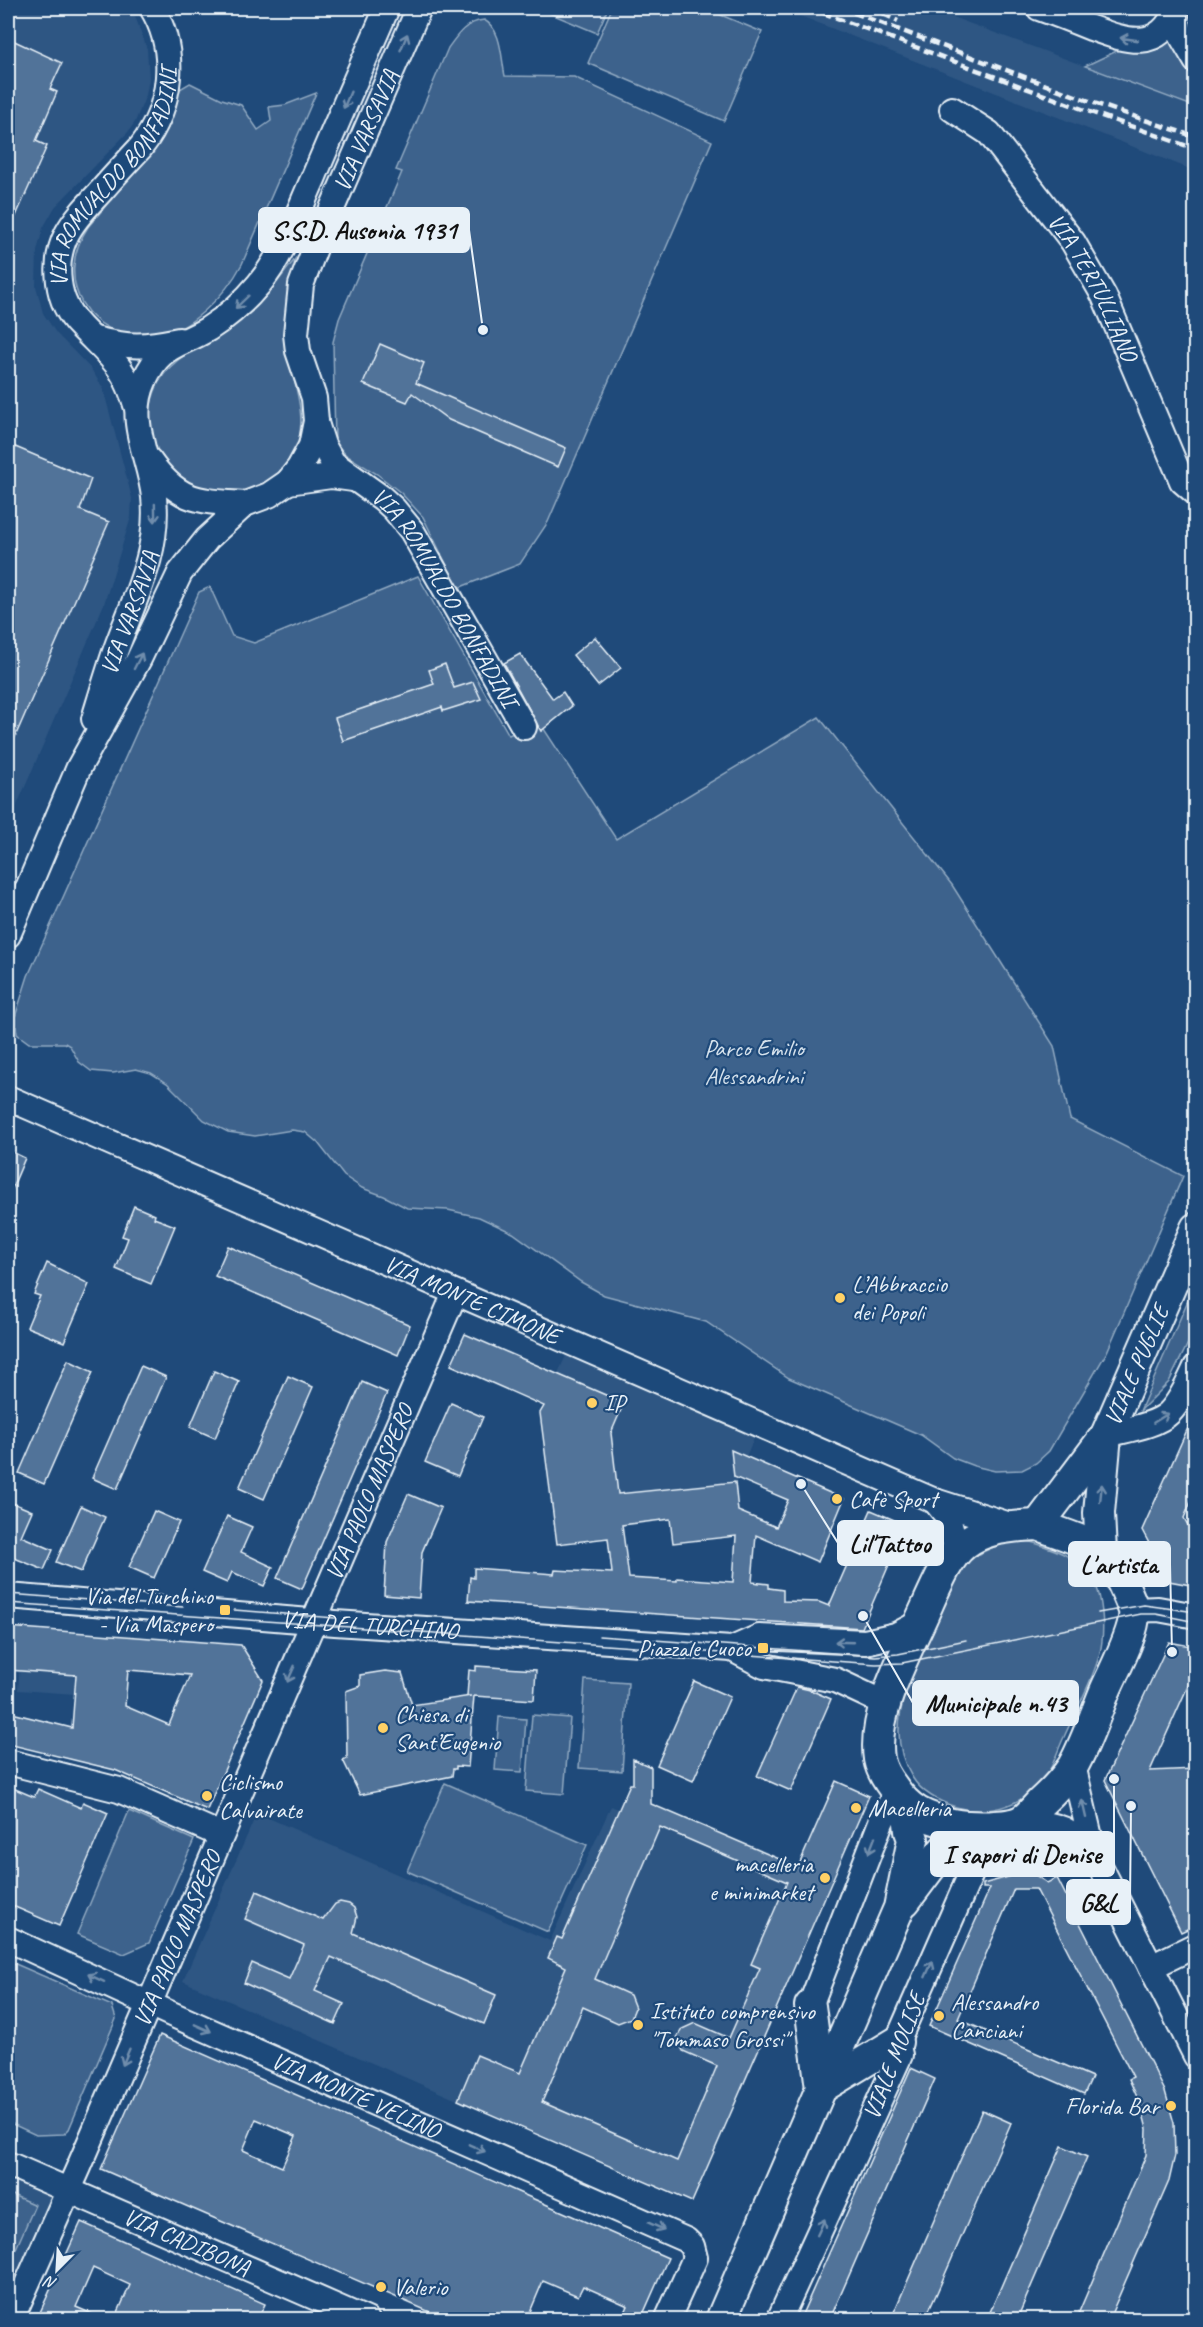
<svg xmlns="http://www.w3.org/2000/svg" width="1203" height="2327" viewBox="0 0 1203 2327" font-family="Caveat,sans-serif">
	<rect width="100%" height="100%" fill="#1f4a7a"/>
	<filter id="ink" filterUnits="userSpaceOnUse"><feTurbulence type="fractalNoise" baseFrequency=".0167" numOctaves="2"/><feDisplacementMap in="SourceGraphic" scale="12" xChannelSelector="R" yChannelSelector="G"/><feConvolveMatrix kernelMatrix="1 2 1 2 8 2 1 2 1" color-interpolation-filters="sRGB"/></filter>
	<g filter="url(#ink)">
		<g fill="#2e5683">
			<polygon points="8,8 114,8 121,15 135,16 147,49 149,79 146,95 135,122 128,132 55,207 43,228 37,251 36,286 43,313 56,333 91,369 103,388 132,498 131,517 104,604 8,826"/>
			<polygon points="780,8 928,8 1195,107 1195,171"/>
			<polygon points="569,1349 757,1431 735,1482 738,1511 622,1525 623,1536 557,1544 540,1413"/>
			<polygon points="23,1629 79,1633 75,1694 18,1690"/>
			<polygon points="611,1806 824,1897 692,2202 183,1981 257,1813 550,1941"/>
			<polygon points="8,2166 65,2191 8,2319"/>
		</g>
		<g fill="#3c628c" stroke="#92aac2" stroke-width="1.5">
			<polygon points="537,8 608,8 597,33"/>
			<polygon points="612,8 704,8 762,32 724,121 588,63"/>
			<path d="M484 20C502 29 501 58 505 76L574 77 712 141 548 522 520 564 458 588 423 517 401 493 377 474 346 455 335 442 333 342 339 319 402 172 396 170 448 48C458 34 466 22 484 20Z"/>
			<polygon points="1172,38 1195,73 1195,107 1085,66 1123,48 1154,48"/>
			<path d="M190 83 222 99 241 105 258 130 271 121 269 107 285 105 316 93 242 264C227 293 187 336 151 337 88 340 52 281 88 227L162 139 170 124 180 89Z"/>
			<path d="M295 259C291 286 285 313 287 341 289 375 308 409 298 443 268 536 119 489 155 391 168 354 212 343 241 320 263 303 278 281 295 259Z"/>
			<polygon points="418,576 509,735 535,722 541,731 544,729 616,839 819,717 952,885 1054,1046 1070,1119 1183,1176 1107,1352 1049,1451 1036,1463 1022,1470 995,1471 974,1466 953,1458 921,1435 789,1378 706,1322 604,1295 581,1282 513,1233 479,1217 448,1210 407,1208 384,1196 362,1188 344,1176 318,1143 305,1132 292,1130 255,1136 228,1132 204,1120 167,1083 151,1073 136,1069 113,1073 91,1071 79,1062 70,1046 65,1043 29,1043 17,1034 15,1017 28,976 199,592 210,587 232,636 254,643"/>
			<polygon points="1195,1284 1195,1329 1169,1382 1140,1411"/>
			<path d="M1023 1540C1047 1546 1083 1557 1095 1583 1102 1598 1104 1624 1102 1641 1100 1667 1075 1712 1064 1737 1058 1749 1054 1764 1047 1775 1028 1804 988 1817 956 1807 939 1802 921 1792 912 1777 881 1727 912 1676 932 1628 938 1612 944 1591 953 1578 969 1555 996 1543 1023 1540Z"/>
			<polygon points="585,1680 628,1683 622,1771 579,1768"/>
			<polygon points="532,1715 570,1718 564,1794 526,1791"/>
			<polygon points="499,1717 526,1719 522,1772 495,1770"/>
			<polygon points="445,1783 587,1845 548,1932 407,1871"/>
			<polygon points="129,1811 194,1840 149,1943 124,1954 77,1934"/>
			<polygon points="11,1962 112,2006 116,2019 69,2129 64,2134 36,2135 8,2122 8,1969"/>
			<polygon points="8,2193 35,2205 8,2267"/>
		</g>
		<g fill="#517399" stroke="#e8f1f8" stroke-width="1.5" fill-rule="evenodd">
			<polygon points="8,38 62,63 50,89 57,92 36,141 47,146 8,234"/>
			<polygon points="380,344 424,363 416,383 566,448 558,467 449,420 412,393 407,402 363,384"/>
			<polygon points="13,446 91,479 80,510 109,522 8,753 8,460"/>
			<polygon points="595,637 621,668 598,686 573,655"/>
			<polygon points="520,654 553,699 563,692 572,706 541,731 504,663"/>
			<polygon points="445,664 454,688 473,682 481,699 443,711 442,707 343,741 335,718 434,684 429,670"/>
			<polygon points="8,1150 25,1158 8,1198"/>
			<polygon points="134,1206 155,1215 154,1218 175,1226 151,1284 116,1269 128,1238 122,1236"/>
			<polygon points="228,1246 410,1325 398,1355 215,1276"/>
			<polygon points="47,1263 89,1284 64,1342 27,1327 40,1296 34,1294"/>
			<path d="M465 1334 624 1403 611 1433 618 1494 735 1482 738 1511 776 1527 788 1500 734 1477 731 1450 844 1499 818 1562 756 1535 752 1582 769 1584V1588L783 1590V1601L819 1602 829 1606 871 1510 906 1525 862 1628 468 1601 470 1577 474 1578V1568L554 1574 555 1570 612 1573 608 1538 557 1544 540 1413 544 1406 451 1365ZM670 1519 673 1543 736 1536 733 1582 677 1578V1581L629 1578 622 1525Z"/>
			<polygon points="68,1360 93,1372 44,1484 19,1473"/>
			<polygon points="141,1366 166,1377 117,1489 92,1478"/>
			<polygon points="214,1371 239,1382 215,1438 190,1427"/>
			<polygon points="288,1376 313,1387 264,1499 239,1488"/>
			<polygon points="362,1382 387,1393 302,1589 277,1578"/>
			<polygon points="451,1403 483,1417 458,1476 425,1462"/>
			<polygon points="1196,1410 1196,1490 1184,1518 1196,1540 1196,1586 1169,1581 1142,1530"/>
			<polygon points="408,1494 441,1508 422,1552 419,1598 384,1595 387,1542"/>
			<polygon points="8,1501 32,1511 21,1536 53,1550 44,1570 12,1557 8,1568"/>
			<polygon points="81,1506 105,1517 81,1572 56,1562"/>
			<polygon points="154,1511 179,1522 154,1578 129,1567"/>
			<polygon points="227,1516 252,1527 241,1552 273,1567 264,1586 232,1572 227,1583 202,1572"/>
			<path d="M8 1627 241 1645 263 1680 207 1810 115 1770 8 1744V1712L72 1728 76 1675 8 1670ZM128 1670 190 1675 169 1725 125 1706Z"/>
			<polygon points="1169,1642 1196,1647 1196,1668 1150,1771 1196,1769 1196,1925 1181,1932 1105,1780"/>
			<polygon points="476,1666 536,1670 534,1700 474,1696 468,1767 456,1766 456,1769 453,1769 452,1776 360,1795 343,1760 347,1758 346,1691 360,1686 360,1675 385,1671 402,1673 412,1705 471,1696 467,1696 469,1670 476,1671"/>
			<polygon points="694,1681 730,1697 693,1781 657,1765"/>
			<polygon points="797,1687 810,1690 831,1699 791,1791 757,1776"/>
			<path d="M633 1759 651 1767V1804L798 1867 836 1781 869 1796 692 2202 458 2100 477 2055 520 2073 566 1967 548 1958 557 1937 562 1939 630 1784H633ZM660 1827 787 1882 751 1964 760 1968 729 2038 695 2023 682 2029 677 2038 683 2051 717 2066 677 2161 542 2102 583 2007 618 2023 631 2018 635 2008 630 1995 595 1979Z"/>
			<polygon points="8,1786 34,1797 38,1789 81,1808 83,1802 108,1813 59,1926 8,1904"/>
			<polygon points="1023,1868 1021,1873 1028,1873 1025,1868 1047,1883 1057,1878 1165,2091 1174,2123 1175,2155 1169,2181 1109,2319 1076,2319 1141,2167 1146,2155 1147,2129 1141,2106 1129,2079 1133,2077 1036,1889 1014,1889 958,2019 1092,2077 1084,2094 929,2026 990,1888 983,1888 983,1884 1015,1875"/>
			<polygon points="257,1891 323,1920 335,1904 340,1902 349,1904 354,1908 357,1917 353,1933 496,1995 484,2024 331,1957 315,1991 344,2004 335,2024 244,1983 252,1963 289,1979 304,1945 245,1919"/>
			<path d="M160 2035 668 2258 641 2319H622L628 2306 583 2286 578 2296 543 2281 527 2319H446L101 2169ZM256 2119 296 2136 282 2167 243 2150Z"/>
			<polygon points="911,2068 935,2079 830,2319 800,2319"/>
			<polygon points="982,2110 1011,2123 936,2295 925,2319 891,2319"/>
			<polygon points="1062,2146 1087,2157 1017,2319 987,2319"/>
			<polygon points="81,2222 265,2304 258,2319 115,2319 130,2285 93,2268 76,2307 104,2319 37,2319"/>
		</g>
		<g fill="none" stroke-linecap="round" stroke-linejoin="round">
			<defs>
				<g id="minor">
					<path d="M1039 8C1056 14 1074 21 1091 28 1127 41 1159 53 1177 8"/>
					<polyline points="1175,12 1183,39 1196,61"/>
					<path id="s1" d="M952 109 989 133 1073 242 1104 296 1182 481 1196 493"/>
					<path d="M95 339C130 348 144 347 179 340"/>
					<path id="s2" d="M137 408C124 364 111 358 81 327 69 315 61 299 59 282 54 240 74 220 101 191 114 176 128 161 141 147 172 107 178 51 152 8"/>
					<path id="s3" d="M316 423 323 445 333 463 382 498 394 509 412 531 524 727"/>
					<path d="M149 460C178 502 198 501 245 504"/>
					<polyline points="288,482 331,476 353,479"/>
					<path id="s4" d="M94 719C101 696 108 672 116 649 134 599 160 552 154 497 150 458 126 421 144 381 160 344 178 347 208 329 227 317 245 301 259 284 284 254 297 214 313 179 337 122 362 65 387 8"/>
					<path id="s5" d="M8 935 79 767 139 659 180 573 207 539 245 504 269 495 288 482 299 468 311 446 316 421 314 398 298 351 296 334 301 285 317 243 419 8"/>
					<path id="s6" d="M8 1098 935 1501 1013 1526"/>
					<path d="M1106 1435C1124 1430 1156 1426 1169 1413 1181 1401 1189 1382 1196 1367"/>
					<polyline points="935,1501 948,1517 956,1549"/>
					<path id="s7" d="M8 1596 335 1623 732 1649 764 1666 835 1680 886 1704"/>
					<polyline points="1134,1610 1158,1609 1196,1616"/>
					<polyline points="732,1649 759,1637 865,1642 896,1635 919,1623"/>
					<polyline points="8,1762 119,1790 221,1835"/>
					<polyline points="1073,1765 1094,1854 1196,2056"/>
					<path d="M1022 1821C1062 1826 1065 1825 1094 1854"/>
					<path id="s8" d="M8 1939 169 2013 686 2240 692 2246 695 2258 667 2320"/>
					<polyline points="1151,1967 1196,1945"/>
					<polyline points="810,2006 881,1822 896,1792"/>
					<path id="s9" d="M8 2164 367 2320"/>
					<path id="s10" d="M11 2320 79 2167 455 1293"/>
					<polyline points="779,2320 900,2055 897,2042 973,1869 995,1825"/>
				</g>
				<g id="major">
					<path d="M1038 1525C1056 1532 1089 1541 1102 1553 1118 1569 1126 1590 1134 1610 1137 1629 1113 1672 1105 1691 1095 1715 1086 1743 1073 1766 1064 1780 1052 1792 1040 1803 1035 1808 1030 1815 1024 1819 1011 1829 968 1827 952 1824 924 1817 909 1811 893 1787 886 1778 881 1770 879 1759 872 1714 904 1657 922 1617 953 1549 957 1528 1038 1525Z"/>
					<path id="s11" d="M1038 1525 1106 1435 1196 1228"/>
					<polyline points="1101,1552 1099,1513 1106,1435"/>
					<polyline points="905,1901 941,1853 966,1826"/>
					<polyline points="810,2006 821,2088"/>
					<polyline points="821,2088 897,2042"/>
					<polyline points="721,2320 899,1908 913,1839 910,1831 907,1807"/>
				</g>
			</defs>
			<use href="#minor" stroke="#e8f1f8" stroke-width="28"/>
			<use href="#major" stroke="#e8f1f8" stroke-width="34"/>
			<use href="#minor" stroke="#1f4a7a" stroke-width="24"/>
			<use href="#major" stroke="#1f4a7a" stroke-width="30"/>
			<g stroke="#e8f1f8" stroke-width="1.5">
				<polyline points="8,1594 183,1607"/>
				<polyline points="8,1603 876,1664 902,1663 1141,1614 1156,1614 1196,1622"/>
				<polyline points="234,1610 335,1618"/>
				<polyline points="1098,1613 1144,1605 1196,1612"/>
				<polyline points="599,1636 875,1656 898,1654 966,1640"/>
			</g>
			<g stroke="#e8f1f8" stroke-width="4.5" stroke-dasharray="9 4.5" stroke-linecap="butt">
				<polyline points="810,8 1093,113 1196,149"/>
				<polyline points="841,8 1097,104 1196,137"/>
				<polyline points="871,8 898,21"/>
			</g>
		</g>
		<defs><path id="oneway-shaft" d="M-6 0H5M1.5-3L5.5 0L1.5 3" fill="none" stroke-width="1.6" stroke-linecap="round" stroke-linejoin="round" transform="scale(1.5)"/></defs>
		<g stroke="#6f8dac">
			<use href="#oneway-shaft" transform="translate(1129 39) rotate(-172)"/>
			<use href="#oneway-shaft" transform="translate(404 42) rotate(-67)"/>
			<use href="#oneway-shaft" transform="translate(347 100) rotate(113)"/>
			<use href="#oneway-shaft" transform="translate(242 302) rotate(136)"/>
			<use href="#oneway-shaft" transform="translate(155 513) rotate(89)"/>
			<use href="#oneway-shaft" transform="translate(138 661) rotate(-63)"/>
			<use href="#oneway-shaft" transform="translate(1161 1418) rotate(-32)"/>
			<use href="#oneway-shaft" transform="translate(1101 1493) rotate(-84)"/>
			<use href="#oneway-shaft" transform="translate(844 1642) rotate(-178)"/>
			<use href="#oneway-shaft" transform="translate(291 1674) rotate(114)"/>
			<use href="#oneway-shaft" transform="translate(1084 1809) rotate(-103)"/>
			<use href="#oneway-shaft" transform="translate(872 1845) rotate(111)"/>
			<use href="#oneway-shaft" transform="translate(929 1969) rotate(-66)"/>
			<use href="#oneway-shaft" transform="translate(96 1978) rotate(-155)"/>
			<use href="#oneway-shaft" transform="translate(203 2028) rotate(24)"/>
			<use href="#oneway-shaft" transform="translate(126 2057) rotate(113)"/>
			<use href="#oneway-shaft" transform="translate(477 2148) rotate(24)"/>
			<use href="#oneway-shaft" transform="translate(656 2226) rotate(24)"/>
			<use href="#oneway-shaft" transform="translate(821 2227) rotate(-65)"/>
		</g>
	</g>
	<g fill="#ffd166" stroke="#1f4a7a" stroke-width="2">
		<circle cx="840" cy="1298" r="6"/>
		<circle cx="592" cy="1403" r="6"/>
		<circle cx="837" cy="1499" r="6"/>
		<rect x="219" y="1604" width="12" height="12" rx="3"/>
		<rect x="757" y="1642" width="12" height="12" rx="3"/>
		<circle cx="383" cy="1728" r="6"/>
		<circle cx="207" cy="1796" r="6"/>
		<circle cx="856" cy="1808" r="6"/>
		<circle cx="825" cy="1878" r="6"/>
		<circle cx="939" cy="2016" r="6"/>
		<circle cx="638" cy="2025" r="6"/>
		<circle cx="1171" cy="2106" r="6"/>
		<circle cx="381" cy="2287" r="6"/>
	</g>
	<g text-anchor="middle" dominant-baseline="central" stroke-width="4.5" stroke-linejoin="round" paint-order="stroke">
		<g font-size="24" fill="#e8f1f8" stroke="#1f4a7a">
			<text stroke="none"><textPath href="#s5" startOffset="920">VIA VARSAVIA</textPath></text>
			<text stroke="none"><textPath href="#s2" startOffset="273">VIA ROMUALDO BONFADINI</textPath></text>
			<text stroke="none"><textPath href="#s1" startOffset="231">VIA TERTULLIANO</textPath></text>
			<text stroke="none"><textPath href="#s3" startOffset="222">VIA ROMUALDO BONFADINI</textPath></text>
			<text stroke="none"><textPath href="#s4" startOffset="112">VIA VARSAVIA</textPath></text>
			<text stroke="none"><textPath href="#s6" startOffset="506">VIA MONTE CIMONE</textPath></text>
			<text stroke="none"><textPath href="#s11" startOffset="189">VIALE PUGLIE</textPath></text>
			<text stroke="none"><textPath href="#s10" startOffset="902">VIA PAOLO MASPERO</textPath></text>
			<text stroke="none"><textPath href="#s7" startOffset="363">VIA DEL TURCHINO</textPath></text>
			<text stroke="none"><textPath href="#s10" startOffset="416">VIA PAOLO MASPERO</textPath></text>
			<text transform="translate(894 2056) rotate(-69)">VIALE MOLISE</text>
			<text stroke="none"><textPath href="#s8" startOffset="381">VIA MONTE VELINO</textPath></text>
			<text stroke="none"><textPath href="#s9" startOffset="195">VIA CADIBONA</textPath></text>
		</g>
		<g font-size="24" fill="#d7e3ed" stroke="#1f4a7a">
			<text x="754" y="1048">Parco Emilio<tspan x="754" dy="28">Alessandrini</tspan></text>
		</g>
		<g font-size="24" fill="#e8f1f8" stroke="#1f4a7a" text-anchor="start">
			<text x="852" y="1284">L’Abbraccio<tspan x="852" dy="28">dei Popoli</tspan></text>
			<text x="604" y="1403">IP</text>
			<text x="849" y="1499">Cafè Sport</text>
			<text x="213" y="1596" text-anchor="end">Via del Turchino<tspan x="213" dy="28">- Via Maspero</tspan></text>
			<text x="751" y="1648" text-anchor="end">Piazzale Cuoco</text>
			<text x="395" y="1714">Chiesa di<tspan x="395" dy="28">Sant’Eugenio</tspan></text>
			<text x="219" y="1782">Ciclismo<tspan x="219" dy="28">Calvairate</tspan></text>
			<text x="868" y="1808">Macelleria</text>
			<text x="813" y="1864" text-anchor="end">macelleria<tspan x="813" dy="28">e minimarket</tspan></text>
			<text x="951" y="2002">Alessandro<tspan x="951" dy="28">Canciani</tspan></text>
			<text x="650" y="2011">Istituto comprensivo<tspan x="650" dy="28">"Tommaso Grossi"</tspan></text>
			<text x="1159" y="2106" text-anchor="end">Florida Bar</text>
			<text x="393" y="2287">Valerio</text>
		</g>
	</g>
	<path fill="none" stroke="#e8f1f8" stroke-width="2" d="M483 330L469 230M801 1484L838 1543M1172 1652L1170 1564M863 1616L913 1703M1114 1779L1114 1854M1131 1806L1130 1902"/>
	<g fill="#e8f1f8" stroke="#1f4a7a" stroke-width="2">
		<circle cx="483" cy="330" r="6"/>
		<circle cx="801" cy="1484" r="6"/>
		<circle cx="1172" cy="1652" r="6"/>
		<circle cx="863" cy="1616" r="6"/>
		<circle cx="1114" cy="1779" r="6"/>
		<circle cx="1131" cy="1806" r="6"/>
	</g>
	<g fill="#e8f1f8" stroke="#e8f1f8" stroke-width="2">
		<rect x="259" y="208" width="210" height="44" rx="6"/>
		<rect x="838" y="1521" width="105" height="44" rx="6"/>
		<rect x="1069" y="1542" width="101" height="44" rx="6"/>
		<rect x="913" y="1681" width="165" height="44" rx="6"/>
		<rect x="931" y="1832" width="183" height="44" rx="6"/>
		<rect x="1067" y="1880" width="63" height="44" rx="6"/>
	</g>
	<g font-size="26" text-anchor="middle" font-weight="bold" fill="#111">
		<text x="364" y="239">S.S.D. Ausonia 1931</text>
		<text x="890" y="1552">Lil'Tattoo</text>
		<text x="1119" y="1573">L'artista</text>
		<text x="996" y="1712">Municipale n.43</text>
		<text x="1022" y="1863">I sapori di Denise</text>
		<text x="1099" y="1911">G&amp;L</text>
	</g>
	<rect width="1203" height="2327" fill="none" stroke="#1f4a7a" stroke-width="30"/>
	<rect x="15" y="15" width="1173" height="2297" fill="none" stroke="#e8f1f8" stroke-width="2" filter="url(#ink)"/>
	<g transform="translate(57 2270) rotate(204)" stroke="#1f4a7a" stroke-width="4.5" paint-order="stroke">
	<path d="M0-4.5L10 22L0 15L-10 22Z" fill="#e8f1f8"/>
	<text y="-9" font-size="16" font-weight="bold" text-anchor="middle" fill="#e8f1f8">N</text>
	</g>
</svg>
